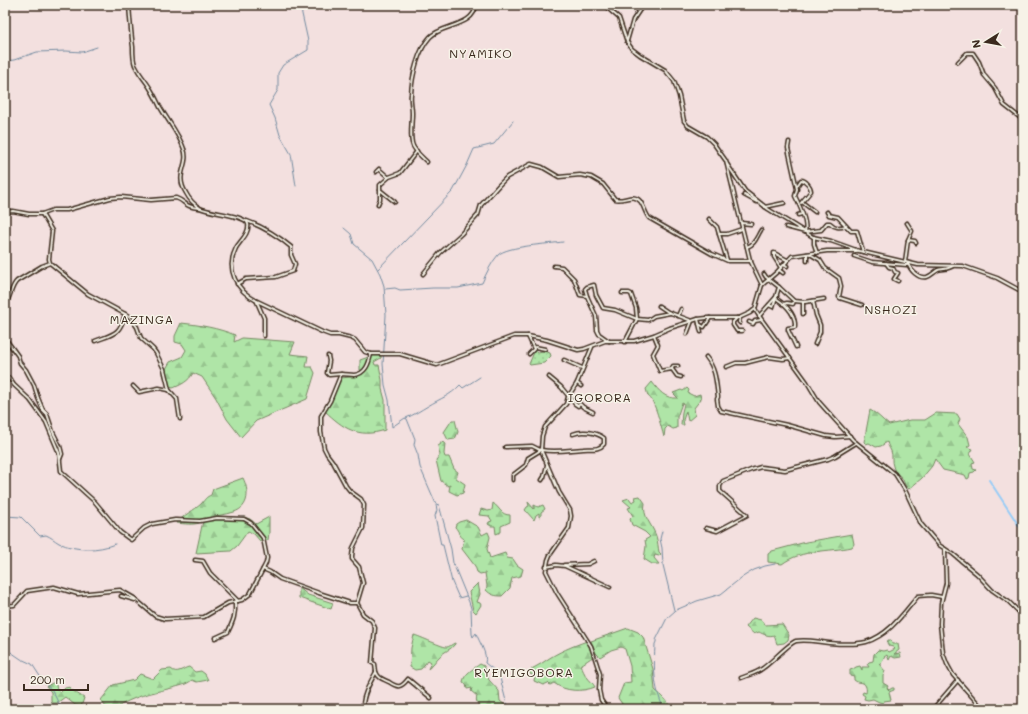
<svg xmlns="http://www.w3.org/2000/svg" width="1028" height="714" viewBox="0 0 1028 714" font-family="Mali,sans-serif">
	<defs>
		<pattern id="forest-firs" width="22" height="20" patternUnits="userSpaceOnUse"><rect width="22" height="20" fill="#afe5a7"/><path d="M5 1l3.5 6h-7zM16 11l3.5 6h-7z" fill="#97c58f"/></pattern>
		<pattern id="park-dots" width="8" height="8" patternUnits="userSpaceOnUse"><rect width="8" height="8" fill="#afe5a7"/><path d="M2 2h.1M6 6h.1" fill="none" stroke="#97c58f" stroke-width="1.8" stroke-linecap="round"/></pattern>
	</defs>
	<rect width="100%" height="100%" fill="#f3e0df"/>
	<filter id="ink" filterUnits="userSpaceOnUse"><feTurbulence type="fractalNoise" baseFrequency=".025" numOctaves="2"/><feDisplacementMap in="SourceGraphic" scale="8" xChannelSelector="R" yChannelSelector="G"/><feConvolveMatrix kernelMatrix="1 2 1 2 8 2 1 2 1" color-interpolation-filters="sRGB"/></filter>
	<g filter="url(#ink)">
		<g fill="url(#forest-firs)" stroke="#758862">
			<path d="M181 323C200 325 218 328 235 335L234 342 242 338 295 342 290 354 308 356 306 367H312L315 373 307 399 256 421 241 437 227 419 216 398 202 377 193 373C189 381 181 385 173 388L168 386 163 374 170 362 182 357 186 350 182 344 175 342V336Z"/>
			<path d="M374 355 381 356V358L374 362 375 365H379L382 380V389L385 400V430C358 439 343 428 325 411L341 378 359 376 364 372 360 370V360Z"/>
			<path d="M652 382C659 391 665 399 678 398L673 393 681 390 683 391 687 388 689 390 688 393 694 396 700 394 701 399 694 408 695 415 688 421 686 411 683 420 684 425H681L682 412 684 404 682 403 677 417V428L673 429 668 426 665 429 664 437C661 427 655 400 648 396L646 389Z"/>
			<path d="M870 410C878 414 882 420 889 425L910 420H925L936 413 957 414 960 419 958 424 968 437 970 445 967 447 973 449 970 454 975 462 972 463 973 469 976 470 974 472 970 473 969 478 967 479 965 475 943 470 935 459 932 466 922 478 909 489C904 486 905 483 902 478 899 474 895 474 893 466 891 462 893 455 891 451 889 447 888 446 887 442L881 446 876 447 869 443 866 444 864 442Z"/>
			<polygon points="452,420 455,420 458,432 455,439 448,440 444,432"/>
			<polygon points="440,442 445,443 444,454 445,457 449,457 454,469 458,472 456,478 465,484 463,493 457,495 449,491 450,485 448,486 441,481 436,460 440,455 438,446 441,444"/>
			<path d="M243 478C249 490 250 507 234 512 226 515 216 515 207 518 203 519 202 521 199 523 193 525 184 524 177 523 184 514 194 511 202 503 205 499 206 497 211 495L213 489Z"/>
			<path d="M640 496 645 503C642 517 652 524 656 536 658 542 658 547 659 552L661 554 659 556 655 555 654 558 659 564H652L644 559 646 546 645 540 650 537 645 532 632 525 630 519 633 516 628 508 631 507 623 500 629 498 632 502 636 500 635 497Z"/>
			<polygon points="528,502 534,509 534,505 538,507 543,505 545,509 541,512 541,516 539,517 539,513 536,515 534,520 525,510 527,507 529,506"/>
			<path d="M493 503C500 508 501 515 510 515V522L501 526V532L496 534 495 526H491L488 524 489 522 492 521 489 516 479 515 481 509 488 511 492 510Z"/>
			<path d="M244 517 250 519 256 524 269 517V533L268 540 260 541 254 534 248 531 237 546 231 551 196 553 203 521C216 518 230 520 244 517Z"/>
			<path d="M466 520 478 527 482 535 488 532 490 537 487 549 490 558 505 553 507 558 513 559 517 565 523 569 521 576 512 578 510 588 502 596C495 596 491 595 486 590L487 586 485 573 480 574 477 572 475 566 462 549 464 539C459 536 459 531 455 527L456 524 459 522Z"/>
			<path d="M852 534 854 544 852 547C829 552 802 549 782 564L768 562V554L772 551 806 542Z"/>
			<polygon points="478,583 480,594 477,602 480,603 481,605 476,613 473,610 469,592"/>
			<polygon points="299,588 308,595 333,603 331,609 299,598"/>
			<path d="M753 618 761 620 765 625 782 624 789 635 788 640 784 643 777 644 774 635C769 637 763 634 759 632L754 634 746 627Z"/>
			<path d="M628 628 638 632 643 637 653 669 655 690C661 695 669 701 670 709H619L622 704 618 698 624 683 631 682 630 666 625 649 621 647 611 650 600 657 596 653 591 641Z"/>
			<path d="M414 635C419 636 444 648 447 647 449 647 452 644 455 643V644C451 650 444 651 439 657 435 661 433 665 428 669L431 662 428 660 421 669 415 670 410 667 411 648Z"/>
			<path d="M888 640H891L892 644H898L899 650 894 654 900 653 901 657 895 658 891 656 889 660 887 655 884 657 881 664H879L885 671 883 676V683L888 686 887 688 889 690 892 688H894V690L889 692 891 700 884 701 883 703 879 702 873 699 868 700 864 699 865 696 862 694 863 692 866 693C867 689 866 685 863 683L857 682 854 680V677L850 676V670L853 669 856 667 860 666 862 670V667H869L867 664 869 662 873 661 874 654 878 650 883 651 887 650 889 652 895 649 893 647 889 646 887 643Z"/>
			<path d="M587 641 593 657C590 658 585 663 580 665 583 669 584 674 587 677 590 681 593 683 595 687 583 692 565 692 554 683L550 685 548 683 543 685 534 681 535 675H531L529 671C534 667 540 665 545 661 558 652 573 646 587 641Z"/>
			<path d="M480 664 484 666 489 680 499 691 500 701 505 705 501 707 503 709H482C478 705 475 702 477 696L471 691 472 688 467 689 466 684 463 682C464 674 473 669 480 664Z"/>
			<path d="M189 667 195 672 201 671 205 674 208 680 197 682 192 680C186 685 179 686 172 688 152 693 132 696 115 709L105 706 101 700 113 685 134 680 140 674 153 679 162 670 171 669C177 675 183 668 189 667Z"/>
			<polygon points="55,682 57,689 61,692 65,688 70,687 70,689 84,698 81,707 75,705 65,697 57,703 52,703 51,700 51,692 46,686"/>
		</g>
		<polygon fill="url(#park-dots)" stroke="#758862" points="535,350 537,352 544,351 550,353 551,356 544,363 530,365 529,364"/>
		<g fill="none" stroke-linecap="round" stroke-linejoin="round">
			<g stroke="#738ba0" stroke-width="1">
				<polyline points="5,8 7,5"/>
				<polyline points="5,61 14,60 37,52 66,51 82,52 97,47"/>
				<polyline points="296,186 291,154 280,135 275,118 269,105 278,90 278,73 283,65 308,50 308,41 300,5"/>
				<path d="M344 228 351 234 354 244 372 259 380 274 384 286 386 315 383 364 385 385 389 400 392 427 405 418 407 419 415 439 414 445 418 455 420 467 436 504 439 505 451 549 453 563 469 602 471 608 472 634 473 637 476 633C479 642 488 654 485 663L499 674 506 701 510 709"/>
				<polyline points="378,269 453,191 467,165 474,149 494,144 513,121"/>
				<path d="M385 289 395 288 400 290 433 288H458L482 283C486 274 491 263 498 255 507 246 549 244 563 242"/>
				<path d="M406 418C414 415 421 410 428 406 441 398 450 396 460 385L463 388 480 377"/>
				<polyline points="436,505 437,510 435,516 441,545 443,545 452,582 459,598 466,596"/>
				<path d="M5 516 21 517 40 536 46 535C51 537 54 540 59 543 76 551 98 551 115 544"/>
				<polyline points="662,531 660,539 662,548 663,565 674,610"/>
				<polyline points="5,648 21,659 32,664 45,684 52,690 59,704 65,709"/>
				<polyline points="288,707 288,709"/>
				<path d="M664 709C653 686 654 668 655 644L656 642V640L667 618 676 610 697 601 721 594 741 578 754 570 765 566 775 564"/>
			</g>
			<polyline stroke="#99ccf6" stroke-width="2" points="989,480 1023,532"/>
			<defs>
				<g id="street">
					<path d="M129 5C130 19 131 33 133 47 133 53 133 60 135 65 139 74 146 81 150 88 154 94 157 101 160 107 168 121 179 134 184 149 190 165 174 174 186 193 189 199 195 205 200 208 209 213 246 215 248 224 250 233 240 241 236 248 225 270 237 291 257 301L322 332 330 335H339L351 338 355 340 365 352 371 354H400L437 365 514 336H528L547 340 578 350 584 349 605 341H634L654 335 670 328 698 319 707 318H739L750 313 755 309"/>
					<polyline points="604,5 619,18 627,42 632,49 640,55 665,70 674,81 679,96 684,121 688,126 707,137 714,144 726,161 750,260 762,285 755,309 757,313 807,382 819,402 853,440 895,474 905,490 921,524 939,545 953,554 977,574 992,590 1009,602 1019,612 1023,614"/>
					<polyline points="627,41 633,20 643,5"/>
					<polyline points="958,62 967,53 973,53 979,62 984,75 995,88 1004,105 1023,120"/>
					<path d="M789 142 788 148 797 189 795 196C799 204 808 222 805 232"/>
					<path d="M427 162C422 157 413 150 412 143 410 134 412 122 412 113 412 106 410 100 411 94 412 76 418 50 430 37 442 24 474 27 476 5"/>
					<polyline points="727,164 745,191 768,209 813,237 831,241 859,251 918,265 963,266 997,278 1023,292"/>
					<polyline points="376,172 379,169 388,177"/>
					<path d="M797 186 801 180C806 180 811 187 811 191L801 203"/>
					<polyline points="380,190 395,202"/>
					<polyline points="744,195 757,202"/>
					<polyline points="802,202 815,212"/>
					<polyline points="378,204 380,199 380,185 389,177 400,173 417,151"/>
					<polyline points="765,207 784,203"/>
					<path d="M5 212 13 211 29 214H42L53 210H67L110 198 121 197 151 200 176 198C187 202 184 207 199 208"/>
					<polyline points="827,212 829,215 838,217 851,231 857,231 863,252"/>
					<path d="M42 214 52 231 49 259 50 263 88 294 125 314C120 335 113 334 95 341"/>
					<polyline points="798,215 802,214"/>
					<polyline points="709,219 717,227 719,234 727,260"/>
					<polyline points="741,223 751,224"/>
					<polyline points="907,223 912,231 908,240"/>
					<path d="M786 227 805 232 821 230 827 223H830C835 228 839 228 846 226"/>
					<polyline points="719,234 727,234 742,229"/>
					<polyline points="814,237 814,244 817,253"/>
					<path d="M747 247C755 245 757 236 761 230"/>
					<polyline points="810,254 820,260 825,268 839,278 841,286 839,297 840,298 862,305"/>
					<path d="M854 256 872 262 907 265 908 263C910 270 918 279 927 277 931 276 934 272 938 270 943 269 949 269 953 266"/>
					<polyline points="807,261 807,254"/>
					<polyline points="905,262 908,240 915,241 916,243"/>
					<polyline points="886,263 889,267 893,268 895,272 898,273 894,279 898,281"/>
					<polyline points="784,264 787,266"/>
					<polyline points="554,266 562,267 574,279 580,295 587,296 596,316 597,330 599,334 609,341"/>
					<polyline points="781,268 774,257 774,253 787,260"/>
					<polyline points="779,270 783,273"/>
					<path d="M423 274 440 253 461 234 478 215 481 205 499 185 507 177 531 164 542 167 559 177 580 175 591 177 603 184 615 199C623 202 633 193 640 201 644 206 645 213 649 218L712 254 728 261H751"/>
					<polyline points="764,274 766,277 779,287 773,307 769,305"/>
					<path d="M237 284 246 279 276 277 293 271 295 264 291 255V247C278 236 263 227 247 221"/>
					<polyline points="762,285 777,272 792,256 827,251 857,251"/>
					<polyline points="779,287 794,301 805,302 824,299"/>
					<polyline points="622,293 629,293 631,294 636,308 637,319 648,320 654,316 670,313"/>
					<polyline points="587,296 585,289 587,287 594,285 596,295 603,308 615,310 637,319 625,342"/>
					<path d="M777 299C786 305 796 315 795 327L788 328V330L796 347"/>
					<polyline points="813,301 816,315 820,325 820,332 815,344"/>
					<polyline points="257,302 264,318 264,336"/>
					<polyline points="783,304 787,303 793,304 794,301"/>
					<path d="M5 305C11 297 11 286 17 281L42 266 50 263"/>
					<polyline points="659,306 668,312 692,321 687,334"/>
					<polyline points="125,314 129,316 137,327 141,338 153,349 156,353 164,369 169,390 177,399 180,419"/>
					<polyline points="803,314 803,302"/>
					<polyline points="678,316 681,309"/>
					<polyline points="759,316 777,296"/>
					<polyline points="737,318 733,322 733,325 737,331 742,331"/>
					<polyline points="740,318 739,322 740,323"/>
					<polyline points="698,319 701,332"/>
					<polyline points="749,322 753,324 755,321 761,320"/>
					<polyline points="699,324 704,327 710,318"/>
					<polyline points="654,335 658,345 653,354 660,371 672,369 677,376 681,377"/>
					<polyline points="528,336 534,349 529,354"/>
					<polyline points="5,338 18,356 20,363 26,370 34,385 38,398 43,410 47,414 53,432 60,446 62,454 60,459"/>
					<polyline points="535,347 545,349"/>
					<polyline points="592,347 577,383 568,397 566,404 545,427 542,436 541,450 559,492 570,510 571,516 569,528 550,555 548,560 546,571 557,593 591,646 600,674 599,690 601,700 607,709"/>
					<path d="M371 354C369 363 366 374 354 375 350 375 346 374 341 374L330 401 321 416V432L324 448 327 454 333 462 346 486 350 491 361 499 364 505 363 528 353 548 352 556V559L359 567 363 583 357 603 363 614 372 621 375 628 372 663 375 664 376 672"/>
					<polyline points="328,356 329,361 327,373 329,375 341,374"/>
					<path d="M706 357C716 369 716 382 718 397L717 399 718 406 721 411 787 425 826 436 835 437 850 436"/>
					<polyline points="564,360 582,368"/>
					<polyline points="726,367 736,363 745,363 769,357 783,359 790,358"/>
					<polyline points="672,369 673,366 678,366"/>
					<polyline points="549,377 561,387 575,404 578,406 580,404 583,407 593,412"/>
					<polyline points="9,378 14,385 30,400 46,422 59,453 61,471 95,502 120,532 128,538 131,540 144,528 152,524 175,520 200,521 217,518 244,519 251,523 263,538 267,558 266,563 263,569"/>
					<polyline points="577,383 581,386"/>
					<polyline points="133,386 139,392 159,388 169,390"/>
					<polyline points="505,447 532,446 540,450"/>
					<path d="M513 480V475L526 465 528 458 541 450C556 453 568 450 583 449 591 448 598 451 604 444V438C596 432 582 430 573 434"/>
					<polyline points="542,480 544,477 547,465"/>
					<polyline points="706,528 717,531 747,515 720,491 720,486 723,481 751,470 761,467 785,470 828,459 835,456 856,443"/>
					<polyline points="945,549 946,583 941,603 940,624 943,653 947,664 953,675 983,709"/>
					<polyline points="195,560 203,561 210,573 238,601"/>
					<polyline points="564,565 588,564 594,561"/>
					<polyline points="546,567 556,565 565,566 610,587"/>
					<polyline points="121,596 135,600"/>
					<polyline points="5,606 14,605 27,591 54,587 78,594 120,590 134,598 155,616 165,619 204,617 228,603 242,600 250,594 263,569 270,572 280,579 319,593 350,603 357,603"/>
					<path d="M215 638 228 632C233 621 236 615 235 602"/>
					<path d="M741 678C748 675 757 673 763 668 771 663 789 643 796 641 807 639 818 642 829 643 841 644 855 645 866 642 889 635 903 614 918 596L931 595 942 597"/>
					<path d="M364 709C360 699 371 681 376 672 379 679 383 679 389 682 398 688 401 688 408 679L431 698"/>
					<polyline points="933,709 958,680"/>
				</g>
			</defs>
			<use href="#street" stroke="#3b2a1e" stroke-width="5"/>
			<use href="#street" stroke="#f7f3e8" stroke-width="2"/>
		</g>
	</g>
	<g text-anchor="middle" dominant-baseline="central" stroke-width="3" stroke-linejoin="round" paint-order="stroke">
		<g font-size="12" letter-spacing="1" fill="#3b2a1e" stroke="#f7f3e8">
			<text x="481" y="53">NYAMIKO</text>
			<text x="891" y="309">NSHOZI</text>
			<text x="142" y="319">MAZINGA</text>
			<text x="600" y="397">IGORORA</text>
			<text x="524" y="672">RYEMIGOBORA</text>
		</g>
	</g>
	<rect width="1028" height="714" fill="none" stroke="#f7f3e8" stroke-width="20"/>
	<rect x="10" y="10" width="1008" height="694" fill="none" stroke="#3b2a1e" stroke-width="1.5" filter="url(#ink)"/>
	<g transform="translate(986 42) rotate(259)" stroke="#f7f3e8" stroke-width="3" paint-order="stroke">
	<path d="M0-3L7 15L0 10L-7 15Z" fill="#3b2a1e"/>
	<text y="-6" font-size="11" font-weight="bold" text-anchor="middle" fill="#3b2a1e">N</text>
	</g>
	<path d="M24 684v6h64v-6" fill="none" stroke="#3b2a1e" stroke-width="2"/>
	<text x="30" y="684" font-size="12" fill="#3b2a1e" stroke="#f7f3e8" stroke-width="3" paint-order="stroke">200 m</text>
</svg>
